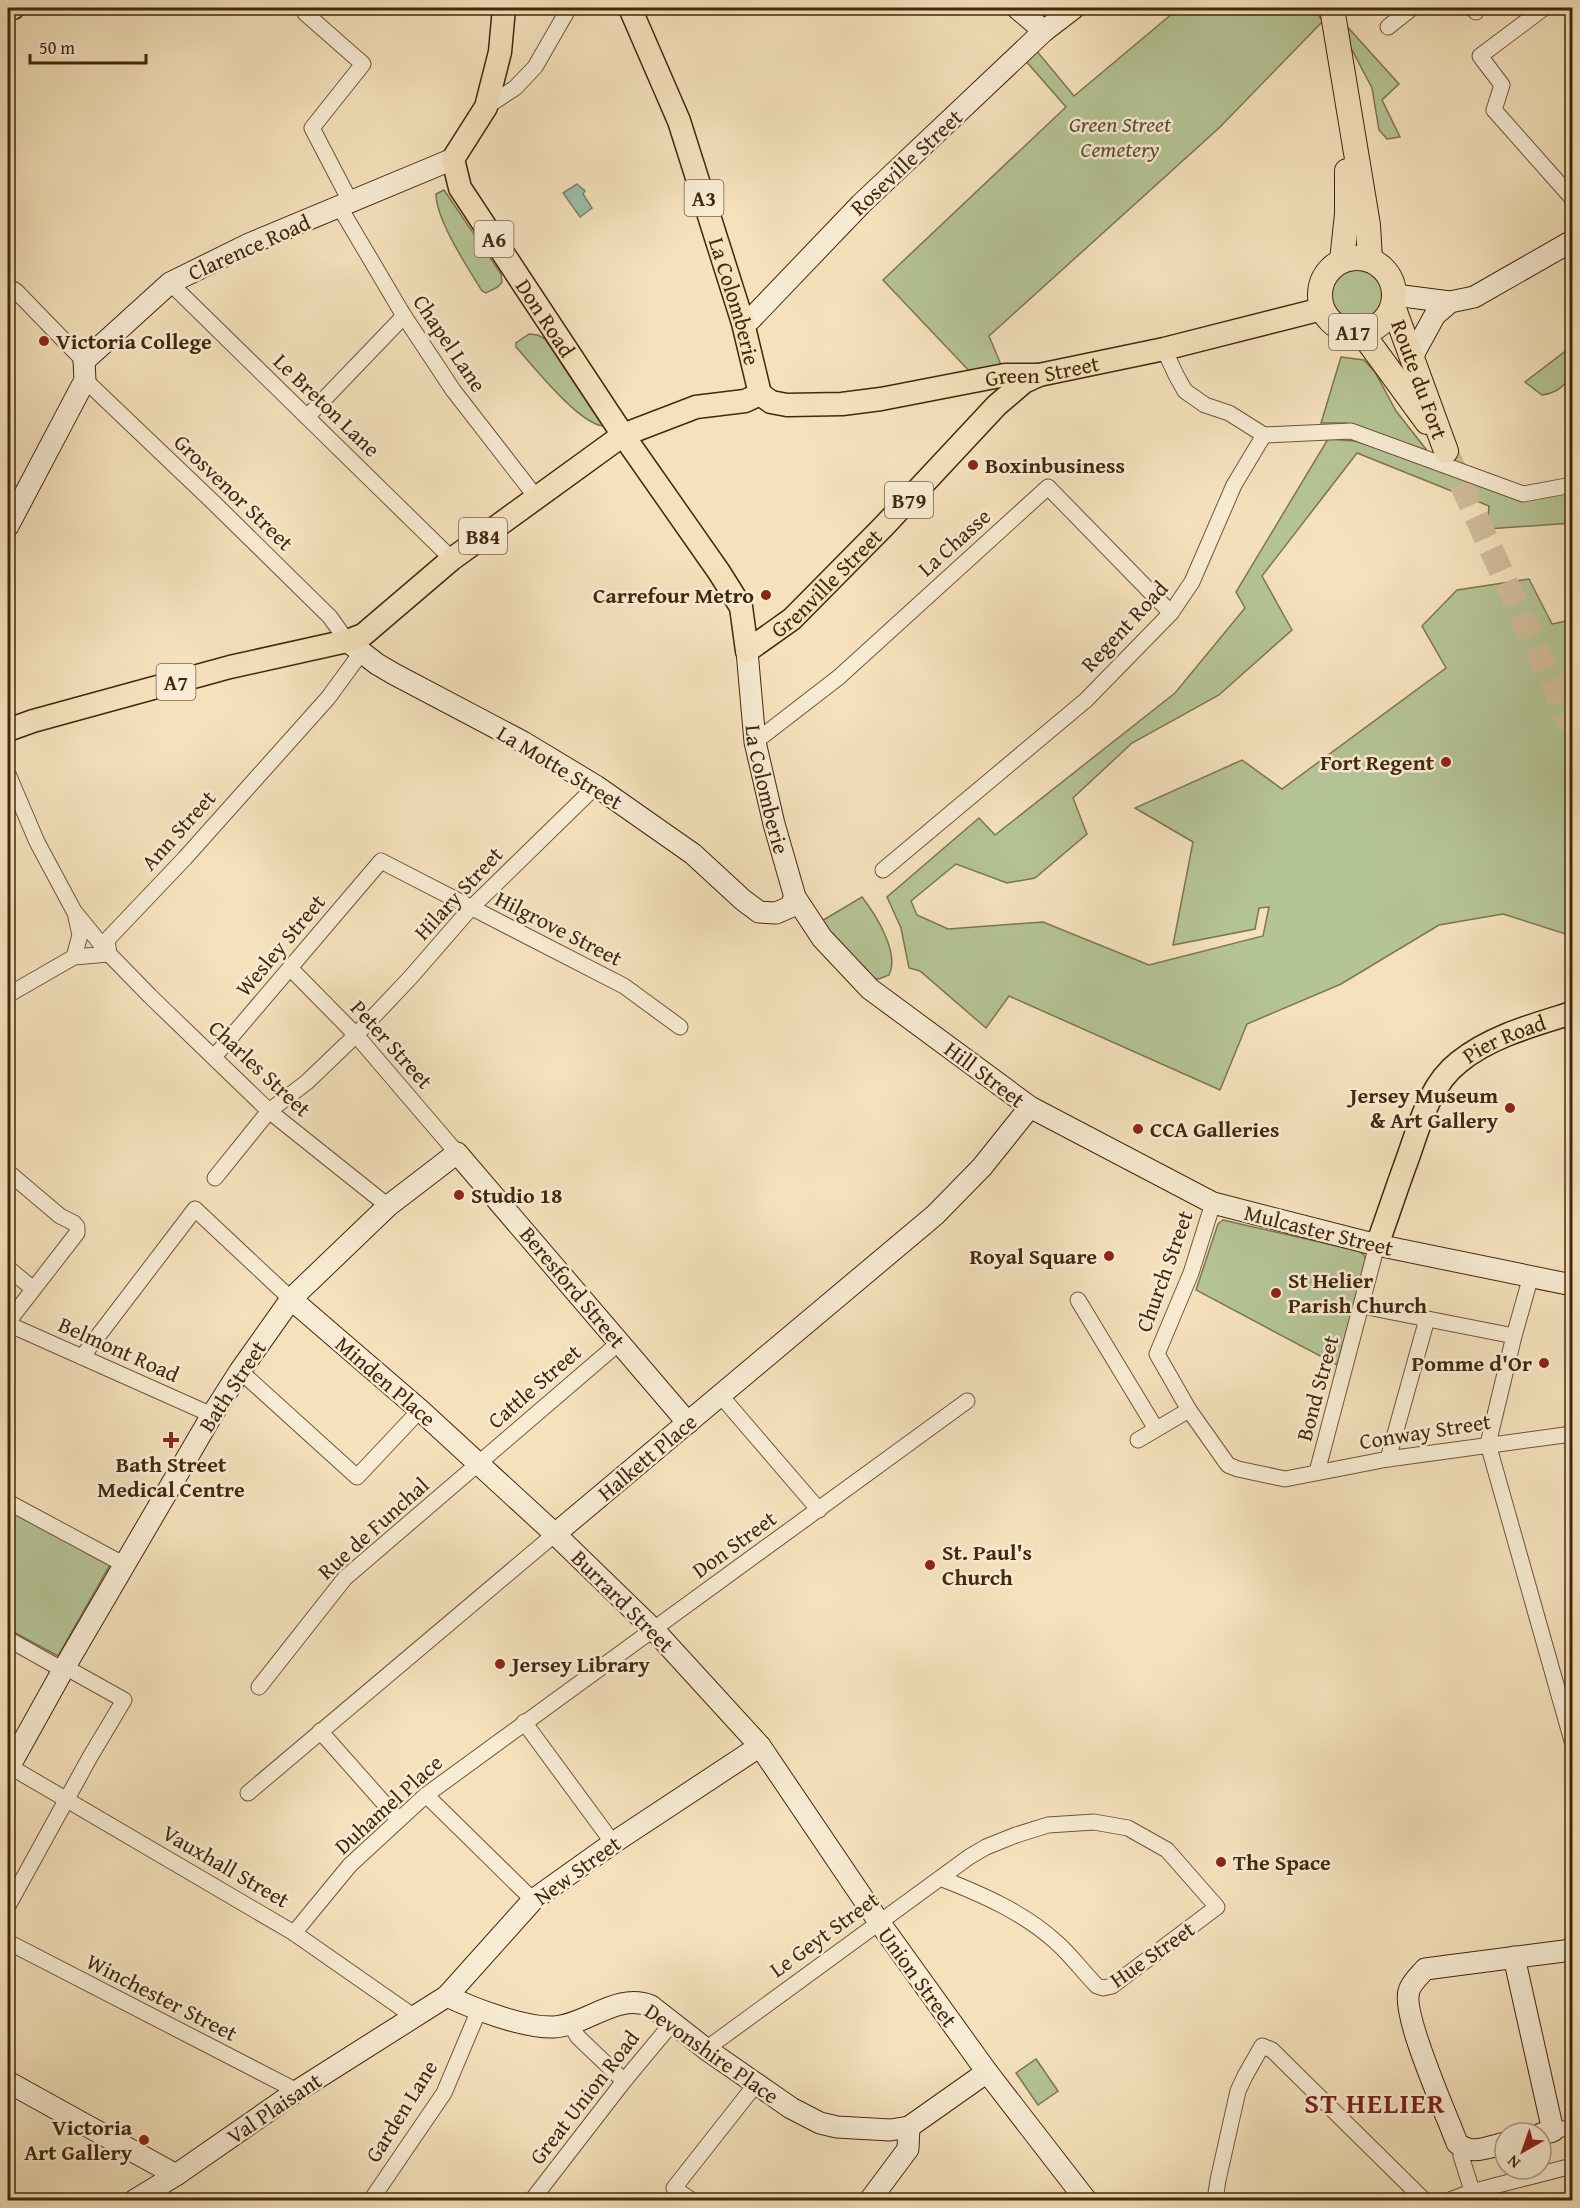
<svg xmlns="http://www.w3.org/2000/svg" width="1580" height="2208" viewBox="0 0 1580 2208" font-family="'Gentium Book Plus',serif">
	<rect width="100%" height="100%" fill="#f5e2bd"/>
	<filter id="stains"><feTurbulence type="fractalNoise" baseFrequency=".00333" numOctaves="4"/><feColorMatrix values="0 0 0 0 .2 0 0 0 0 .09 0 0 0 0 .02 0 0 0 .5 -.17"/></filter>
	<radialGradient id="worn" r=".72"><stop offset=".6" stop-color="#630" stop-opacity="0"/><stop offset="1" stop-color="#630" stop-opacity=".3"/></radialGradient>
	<g fill="#b5c496" stroke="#7c7652" stroke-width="1.5">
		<polygon points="1179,8 1312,8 1323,21 1219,128 989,336 1002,367 972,374 883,280 1066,107 1025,60 1036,50 1074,96"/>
		<polygon points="1343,22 1399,84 1382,100 1400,137 1387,139 1379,130 1372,88 1350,46"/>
		<path d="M444 190 501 274 502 282 498 287 486 293 482 291C468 268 436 220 436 194Z"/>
		<circle cx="1357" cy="295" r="37"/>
		<path d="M529 334 538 335 545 339 603 426C578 423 534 367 516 347V343Z"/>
		<path d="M1571 347C1574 372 1569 391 1542 395L1525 382Z"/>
		<polygon points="1341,357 1364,360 1375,372 1396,411 1429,453 1346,423 1321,423"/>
		<polygon points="1328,439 1355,441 1380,448 1520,501 1572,492 1572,523 1487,529 1489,506 1357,453 1262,576 1292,630 1219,695 1132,743 1073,798 1087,834 1035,878 1007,883 956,864 911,901 917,915 948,929 1043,922 1149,965 1263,936 1269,907 1259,908 1255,929 1173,945 1193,842 1135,808 1242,760 1282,789 1446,668 1422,626 1457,590 1529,579 1552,624 1572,620 1572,936 1503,914 1439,925 1341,984 1247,1024 1220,1090 1009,996 986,1028 920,971 909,968 901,928 887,897 979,818 995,835 1175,693 1245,608 1236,592"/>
		<path d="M862 897C876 915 900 953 889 975L879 979 869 977 820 922Z"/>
		<polygon points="1223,1220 1359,1251 1364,1255 1366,1261 1337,1365 1196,1290 1218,1224"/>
		<polygon points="8,1508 111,1563 58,1656 8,1629"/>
		<polygon points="1036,2059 1058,2091 1038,2105 1016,2073"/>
	</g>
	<polygon fill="#9dbfab" stroke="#79826c" stroke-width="1.5" points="577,184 585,191 583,194 592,208 580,217 563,193"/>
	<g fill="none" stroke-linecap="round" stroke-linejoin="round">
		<polyline stroke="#d1bd9a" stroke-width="24" stroke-dasharray="24 12" stroke-linecap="butt" points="1446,451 1572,726"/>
		<defs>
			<g id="minor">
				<polyline points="309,8 305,13 363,64 312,128 350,201"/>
				<polyline points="1472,8 1476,12"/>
				<polyline points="1544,8 1480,56 1502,85 1494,110 1572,198"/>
				<polyline points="1388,27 1412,8"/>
				<polyline points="486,107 515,88 535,67 569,8"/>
				<polyline points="339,206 404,316 453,390 536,497"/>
				<polyline points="170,283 452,559"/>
				<polyline points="8,286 16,291 84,361"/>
				<polyline points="1164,349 1176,375 1185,391 1205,405 1229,413 1264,435"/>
				<polyline points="85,380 214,503 330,617 347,641"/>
				<polyline points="307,417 404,316"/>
				<polyline points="1264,435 1351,431 1523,494 1572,485"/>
				<polyline points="755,742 839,677 1048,487 1171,613"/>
				<polyline points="8,774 37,842 74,911 109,954 150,996 269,1111 388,1206"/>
				<polyline points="883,870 1086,700 1171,613 1192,582 1234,485 1264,435"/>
				<polyline points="109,954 107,940 185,858 328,698 361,653"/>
				<polyline points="74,957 80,935 76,917"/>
				<polyline points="290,968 356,1035 457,1153"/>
				<polyline points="8,995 74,957 109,954"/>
				<polyline points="214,1057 381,861 624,986 680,1027"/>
				<polyline points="8,1172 60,1216 74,1223 77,1227 77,1233 8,1322"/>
				<polyline points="215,1178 269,1111 307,1082 356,1035 410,978 470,909 596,786"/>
				<polyline points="1213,1203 1191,1273 1157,1354 1189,1410 1228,1465 1238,1469 1285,1479 1388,1459 1572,1434"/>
				<polyline points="8,1268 32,1288"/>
				<polyline points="1531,1276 1514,1336 1488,1444 1572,1741"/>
				<polyline points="1078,1300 1156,1429"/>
				<polyline points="1362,1306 1514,1336"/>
				<polyline points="8,1324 212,1415"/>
				<polyline points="82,1357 195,1209 291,1299"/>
				<polyline points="240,1371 357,1477 420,1410"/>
				<polyline points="721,1396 819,1510"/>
				<polyline points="1138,1440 1189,1410"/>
				<polyline points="1388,1459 1427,1319"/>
				<polyline points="1317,1472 1377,1245"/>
				<polyline points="8,1502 125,1565"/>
				<polyline points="8,1639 63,1670"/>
				<polyline points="259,1687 345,1578 620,1342"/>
				<polyline points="524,1722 613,1843"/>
				<polyline points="320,1731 398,1819"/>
				<polyline points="9,1766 294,1933 413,2016"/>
				<polyline points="248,1793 555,1534"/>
				<polyline points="426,1795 533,1900"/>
				<polyline points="8,1906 90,1757 124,1700 65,1667"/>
				<polyline points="294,1933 350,1865 426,1795 967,1401"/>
				<polyline points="8,1942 297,2091"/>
				<polyline points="570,2024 578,2037 624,2081"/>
				<path d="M706 2049 969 1857 986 1847 1016 1835 1048 1825 1094 1822 1128 1828 1167 1850 1217 1907 1112 1986 1103 1988 1097 1986C1083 1972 1071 1955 1056 1942 1023 1912 981 1894 940 1878"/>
				<polyline points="1553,2131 1572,2127"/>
				<polyline points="1464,2149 1461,2156 1475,2200"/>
				<polyline points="371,2200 444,2093 479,2010"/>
				<polyline points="532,2200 624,2081 673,2022"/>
				<polyline points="691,2200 674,2188 756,2084"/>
				<polyline points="1215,2200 1218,2180 1238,2091 1245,2076 1262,2046 1272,2050 1424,2200"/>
				<polyline points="1450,2200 1471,2192 1572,2166"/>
			</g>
			<g id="secondary">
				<polyline points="1017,8 1044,31"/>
				<polyline points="1395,295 1450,302 1474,297 1572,241"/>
				<polyline points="743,323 750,320 861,204 1044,31 1074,8"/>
				<polyline points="1412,357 1435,315 1450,302"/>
				<polyline points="8,526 85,380 84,361 170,283 249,244 453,159"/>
				<polyline points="347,641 377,664 394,674 523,742 596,786 693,854 743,900 759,912 776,913 790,907 795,897"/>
				<path id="s1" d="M747 651 755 742 774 824 795 897 822 938 870 989 1030 1107 1213 1203 1377 1245 1572 1285"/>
				<polyline points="291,1299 420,1410 555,1534 654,1630 760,1746 879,1922 987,2072 1086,2200"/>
				<polyline points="555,1534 935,1215 982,1167 1030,1107"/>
				<polyline points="8,1769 63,1670 212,1415 240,1371 291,1299 388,1206 457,1153 688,1423"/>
				<polyline points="1514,1957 1553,2131 1541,2134"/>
				<path d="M447 1996C474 2009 524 2028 554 2027 587 2025 617 1992 651 2006L706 2049 791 2108 820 2123 837 2127 890 2130 909 2127 987 2072"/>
				<polyline points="8,2082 176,2175"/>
				<path d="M1505 2143C1488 2147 1471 2156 1457 2143 1447 2115 1401 2015 1409 1991 1411 1983 1420 1975 1425 1969L1572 1950"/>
				<polyline points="135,2200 176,2175 297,2091 447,1996 533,1900 613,1843 760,1746"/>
				<polyline points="870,2200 908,2149 909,2127"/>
			</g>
			<g id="primary">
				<path id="s2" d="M504 8 500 52 486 107 453 159 460 188 623 435 719 572 741 607 747 651 792 619 884 526 997 405 1024 382 1039 375"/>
				<path id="s3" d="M630 8 679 121 743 323 760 394"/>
				<polyline points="8,10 13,8"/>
				<path id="s4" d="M760 394 771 402 787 405 842 404 881 399 1005 375H1039L1164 349 1322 309"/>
				<polyline points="8,730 33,721 230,667 347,641 363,635 452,559 623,435 696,407 745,401 760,394"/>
				<path id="s5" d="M1377 1245C1387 1218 1396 1190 1406 1163 1419 1128 1428 1086 1459 1062 1491 1036 1534 1025 1572 1013"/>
			</g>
			<g id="trunk">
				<polyline points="1332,8 1368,225 1370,260"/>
				<circle cx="1357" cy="295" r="37"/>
				<polyline points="1342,261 1347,214 1347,171"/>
				<path id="s6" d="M1393 306 1446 451"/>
				<polyline points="1362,333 1427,422"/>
			</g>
		</defs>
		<use href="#minor" stroke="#6f5639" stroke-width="17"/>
		<use href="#secondary" stroke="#42270d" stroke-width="23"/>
		<use href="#primary" stroke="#42270d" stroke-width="25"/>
		<use href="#trunk" stroke="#42270d" stroke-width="26"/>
		<use href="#minor" stroke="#f8ecd4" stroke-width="15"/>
		<use href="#secondary" stroke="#f8ecd4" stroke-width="21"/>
		<use href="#primary" stroke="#f5e2bd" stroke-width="22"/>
		<use href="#trunk" stroke="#f5e2bd" stroke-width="24"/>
	</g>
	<g fill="#8f2418" stroke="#f8ecd4" stroke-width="2">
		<circle cx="44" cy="341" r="6"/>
		<circle cx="973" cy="465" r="6"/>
		<circle cx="766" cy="595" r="6"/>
		<circle cx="1446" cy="762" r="6"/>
		<circle cx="1510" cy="1108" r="6"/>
		<circle cx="1138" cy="1129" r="6"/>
		<circle cx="459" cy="1195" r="6"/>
		<circle cx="1109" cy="1256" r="6"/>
		<circle cx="1276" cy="1293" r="6"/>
		<circle cx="1544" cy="1363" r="6"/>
		<path d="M168 1431h6v6h6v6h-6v6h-6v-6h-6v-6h6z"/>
		<circle cx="930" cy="1565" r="6"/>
		<circle cx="500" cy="1664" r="6"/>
		<circle cx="1221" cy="1862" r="6"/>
		<circle cx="144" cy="2140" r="6"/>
	</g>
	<g text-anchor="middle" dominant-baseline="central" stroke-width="5" stroke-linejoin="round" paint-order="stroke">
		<g fill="#f8ecd4" stroke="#796249" stroke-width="1.5">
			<rect x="684.5" y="180" width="39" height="36" rx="4.5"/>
			<rect x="474.5" y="221" width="39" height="36" rx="4.5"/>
			<rect x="1329" y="314" width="48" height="36" rx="4.5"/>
			<rect x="885" y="482" width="48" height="36" rx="4.5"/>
			<rect x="459" y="518" width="48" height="36" rx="4.5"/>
			<rect x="156.5" y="664" width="39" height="36" rx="4.5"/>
		</g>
		<g font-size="21" font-weight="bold" fill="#42270d">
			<text x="704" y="198">A3</text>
			<text x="494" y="239">A6</text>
			<text x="1353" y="332">A17</text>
			<text x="909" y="500">B79</text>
			<text x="483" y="536">B84</text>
			<text x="176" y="682">A7</text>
		</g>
		<g font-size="22" font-style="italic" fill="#5f4e2f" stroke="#f8ecd4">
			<text x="1120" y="124">Green Street<tspan x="1120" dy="25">Cemetery</tspan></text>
		</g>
		<g font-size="22" fill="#42270d" stroke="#f8ecd4">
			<text transform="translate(906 162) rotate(-43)">Roseville Street</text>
			<text transform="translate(249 247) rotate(-24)">Clarence Road</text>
			<text stroke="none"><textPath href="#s3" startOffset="312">La Colomberie</textPath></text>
			<text stroke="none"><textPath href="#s2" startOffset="348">Don Road</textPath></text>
			<text transform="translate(450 343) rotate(56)">Chapel Lane</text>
			<text stroke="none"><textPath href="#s4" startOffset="288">Green Street</textPath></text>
			<text stroke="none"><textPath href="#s6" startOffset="78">Route du Fort</textPath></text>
			<text transform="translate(327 405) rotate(44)">Le Breton Lane</text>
			<text transform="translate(234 492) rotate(44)">Grosvenor Street</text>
			<text transform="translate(954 542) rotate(-42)">La Chasse</text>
			<text stroke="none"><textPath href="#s2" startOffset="846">Grenville Street</textPath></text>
			<text transform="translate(1124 626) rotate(-47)">Regent Road</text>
			<text transform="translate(560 767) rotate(31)">La Motte Street</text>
			<text stroke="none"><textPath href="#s1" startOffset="140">La Colomberie</textPath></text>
			<text transform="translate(178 830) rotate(-48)">Ann Street</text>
			<text transform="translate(458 893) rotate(-47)">Hilary Street</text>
			<text transform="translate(559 928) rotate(27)">Hilgrove Street</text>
			<text transform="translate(280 945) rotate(-50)">Wesley Street</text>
			<text stroke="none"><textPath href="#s5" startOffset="254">Pier Road</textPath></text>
			<text transform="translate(392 1044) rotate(48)">Peter Street</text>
			<text transform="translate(260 1068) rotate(43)">Charles Street</text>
			<text transform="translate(985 1074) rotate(37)">Hill Street</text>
			<text transform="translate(1319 1230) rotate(14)">Mulcaster Street</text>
			<text transform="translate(1164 1271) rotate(-70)">Church Street</text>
			<text transform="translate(573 1287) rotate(50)">Beresford Street</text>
			<text transform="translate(119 1349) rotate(24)">Belmont Road</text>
			<text transform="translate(386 1381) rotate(41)">Minden Place</text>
			<text transform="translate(232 1386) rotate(-57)">Bath Street</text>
			<text transform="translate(534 1386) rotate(-41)">Cattle Street</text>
			<text transform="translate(1317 1388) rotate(-75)">Bond Street</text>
			<text transform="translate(1425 1431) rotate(-9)">Conway Street</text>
			<text transform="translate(647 1457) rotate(-40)">Halkett Place</text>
			<text transform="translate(373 1528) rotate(-42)">Rue de Funchal</text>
			<text transform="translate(734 1544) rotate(-36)">Don Street</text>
			<text transform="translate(623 1601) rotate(45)">Burrard Street</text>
			<text transform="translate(388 1804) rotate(-42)">Duhamel Place</text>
			<text transform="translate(226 1866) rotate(30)">Vauxhall Street</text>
			<text transform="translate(577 1870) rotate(-36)">New Street</text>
			<text transform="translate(824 1934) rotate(-36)">Le Geyt Street</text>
			<text transform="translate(1152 1954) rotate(-35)">Hue Street</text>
			<text transform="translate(918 1977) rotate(54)">Union Street</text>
			<text transform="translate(162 1997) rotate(27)">Winchester Street</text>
			<text transform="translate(712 2053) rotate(35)">Devonshire Place</text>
			<text transform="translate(584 2097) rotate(-52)">Great Union Road</text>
			<text transform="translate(274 2108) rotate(-34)">Val Plaisant</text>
			<text transform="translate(401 2111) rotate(-58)">Garden Lane</text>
		</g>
		<g font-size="22" font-weight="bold" fill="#42270d" stroke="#f8ecd4" text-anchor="start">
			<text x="56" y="341">Victoria College</text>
			<text x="985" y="465">Boxinbusiness</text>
			<text x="754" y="595" text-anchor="end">Carrefour Metro</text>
			<text x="1434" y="762" text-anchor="end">Fort Regent</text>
			<text x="1498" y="1095" text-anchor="end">Jersey Museum<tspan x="1498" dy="25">&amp; Art Gallery</tspan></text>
			<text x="1150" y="1129">CCA Galleries</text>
			<text x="471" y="1195">Studio 18</text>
			<text x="1097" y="1256" text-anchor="end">Royal Square</text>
			<text x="1288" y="1280">St Helier<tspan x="1288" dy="25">Parish Church</tspan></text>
			<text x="1532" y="1363" text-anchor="end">Pomme d'Or</text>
			<text x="171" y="1464" text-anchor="middle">Bath Street<tspan x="171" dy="25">Medical Centre</tspan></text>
			<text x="942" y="1552">St. Paul's<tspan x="942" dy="25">Church</tspan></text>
			<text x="512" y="1664">Jersey Library</text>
			<text x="1233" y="1862">The Space</text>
			<text x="132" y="2127" text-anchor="end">Victoria<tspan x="132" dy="25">Art Gallery</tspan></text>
		</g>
		<g font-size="28" font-weight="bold" letter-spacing="1.5" fill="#7a1f14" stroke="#f8ecd4">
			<text x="1375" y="2102">ST HELIER</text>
		</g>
	</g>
	<rect width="1580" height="2208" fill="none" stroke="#f5e2bd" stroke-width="30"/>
	<rect x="9" y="9" width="1562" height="2190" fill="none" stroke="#42270d" stroke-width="3"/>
	<rect x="15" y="15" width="1550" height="2178" fill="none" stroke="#42270d" stroke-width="1.5"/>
	<g transform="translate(1523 2151) rotate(220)"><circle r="28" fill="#f8ecd4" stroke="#af9d84" stroke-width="1.5"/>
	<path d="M0-4.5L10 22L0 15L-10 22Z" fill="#8f2418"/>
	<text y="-9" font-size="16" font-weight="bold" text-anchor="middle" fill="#42270d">N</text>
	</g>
	<path d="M30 54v9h116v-9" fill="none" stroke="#42270d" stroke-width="3"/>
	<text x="39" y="54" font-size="18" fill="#42270d" stroke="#f8ecd4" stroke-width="4.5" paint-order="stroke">50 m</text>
	<rect width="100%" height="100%" filter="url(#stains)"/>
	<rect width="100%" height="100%" fill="url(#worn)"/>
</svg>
